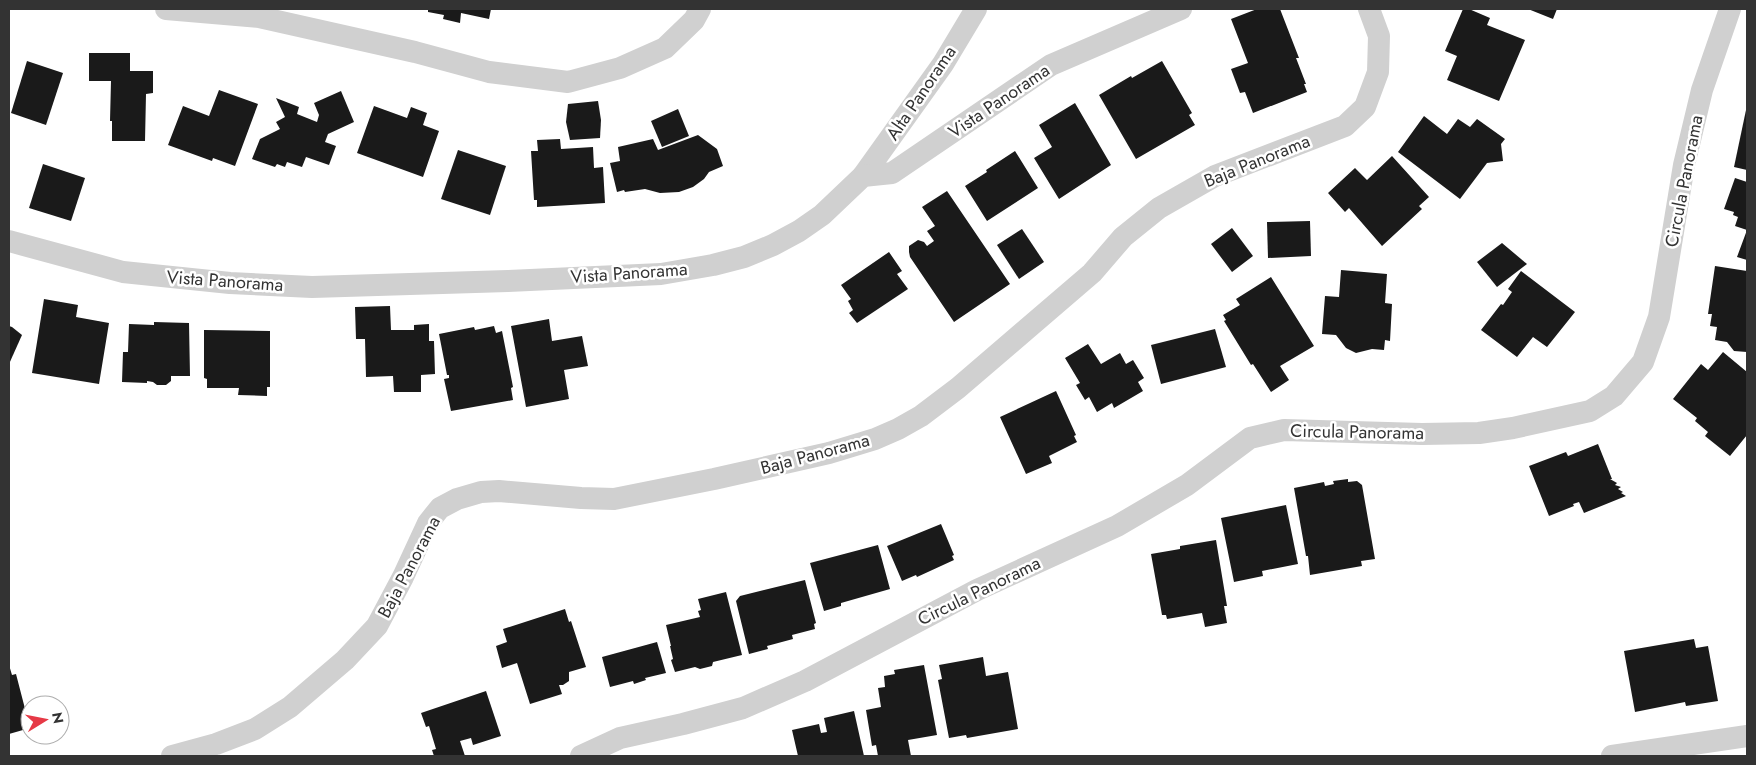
<svg xmlns="http://www.w3.org/2000/svg" width="1756" height="765" viewBox="0 0 1756 765" font-family="Jost,sans-serif">
	<rect width="100%" height="100%" fill="#fff"/>
	<g fill="#1a1a1a">
		<polygon points="428,9 491,9 489,19 461,13 460,23 443,19 444,15 428,12"/>
		<polygon points="1257,9 1280,9 1299,58 1296,58 1306,84 1304,84 1307,92 1253,113 1245,92 1240,93 1231,69 1248,63 1231,19"/>
		<polygon points="1463,9 1469,9 1490,18 1487,25 1525,40 1499,101 1447,80 1457,56 1445,51"/>
		<polygon points="1528,9 1557,9 1553,19"/>
		<polygon points="89,53 130,53 130,71 153,71 153,93 146,94 145,141 112,141 112,121 110,121 111,81 89,81"/>
		<polygon points="27,61 63,73 46,125 11,113"/>
		<polygon points="1162,61 1192,113 1189,115 1195,125 1136,159 1099,95 1131,76 1132,78"/>
		<polygon points="219,90 258,104 235,166 213,158 212,161 168,145 183,106 209,116"/>
		<polygon points="341,91 354,122 328,134 325,142 336,146 329,165 306,157 302,167 287,162 285,167 277,164 275,167 252,159 260,139 280,129 276,122 285,117 276,98 299,107 297,114 317,122 319,115 314,103"/>
		<polygon points="598,101 601,120 600,138 570,140 566,122 568,104"/>
		<polygon points="1075,103 1111,165 1059,199 1034,158 1052,147 1039,125"/>
		<polygon points="374,106 407,118 411,107 427,113 423,125 439,131 423,177 357,153"/>
		<polygon points="678,109 689,136 662,147 651,121"/>
		<polygon points="1746,110 1747,110 1747,170 1734,167"/>
		<polygon points="1424,116 1447,134 1458,119 1470,127 1477,119 1505,139 1501,144 1503,161 1487,163 1460,199 1398,152"/>
		<polygon points="698,135 717,149 723,166 709,172 704,179 693,187 679,192 660,193 645,189 625,192 624,190 617,192 610,163 620,161 618,147 653,139 658,150"/>
		<polygon points="560,139 561,149 593,147 594,168 603,167 605,203 537,207 537,200 534,200 531,151 538,151 537,140"/>
		<polygon points="458,150 506,166 490,215 441,199"/>
		<polygon points="1015,151 1038,188 987,221 965,186 987,172 986,170"/>
		<polygon points="1392,156 1429,197 1419,206 1422,209 1382,246 1349,208 1345,212 1328,193 1355,168 1367,180"/>
		<polygon points="43,164 85,178 71,221 29,208"/>
		<polygon points="1735,178 1747,182 1747,260 1737,257 1747,230 1735,226 1738,217 1733,215 1734,212 1724,209"/>
		<polygon points="947,191 1010,284 954,322 910,257 909,252 909,246 918,240 924,242 927,246 934,241 927,231 935,226 922,207"/>
		<polygon points="1310,221 1311,256 1268,258 1267,222"/>
		<polygon points="1232,228 1253,256 1232,272 1211,244"/>
		<polygon points="1022,229 1044,262 1019,279 997,245"/>
		<polygon points="1502,243 1527,264 1497,287 1477,262"/>
		<polygon points="889,252 902,271 897,274 908,289 857,323 849,313 853,310 848,301 851,299 841,285"/>
		<polygon points="1715,266 1747,271 1747,352 1734,351 1727,342 1715,340 1717,327 1710,326 1712,314 1708,314"/>
		<polygon points="1341,270 1387,274 1385,303 1392,304 1390,341 1385,340 1384,350 1372,349 1356,353 1346,348 1336,335 1322,334 1325,296 1339,297"/>
		<polygon points="1521,271 1575,312 1547,347 1533,337 1517,357 1481,330 1501,304 1503,305 1512,292 1508,289"/>
		<polygon points="1271,277 1314,346 1280,366 1289,380 1271,392 1253,364 1251,365 1224,321 1226,320 1223,315 1240,305 1236,299"/>
		<polygon points="44,299 78,305 76,317 109,323 99,384 32,373"/>
		<polygon points="390,306 391,330 414,330 414,325 429,324 429,341 434,341 435,374 421,375 421,392 394,392 393,376 366,377 365,339 356,339 355,307"/>
		<polygon points="549,319 552,341 582,336 588,366 564,370 569,399 526,407 511,326"/>
		<polygon points="154,322 189,323 190,376 171,376 171,381 166,385 157,385 153,382 147,381 147,383 122,382 123,352 128,352 129,324 154,325"/>
		<polygon points="9,326 12,327 22,335 9,364"/>
		<polygon points="494,326 496,333 502,331 513,387 511,388 513,400 451,411 444,379 449,378 449,375 447,375 439,334 474,327 475,330"/>
		<polygon points="1215,329 1226,367 1161,384 1151,345"/>
		<polygon points="204,330 270,331 270,387 267,387 267,396 238,395 239,388 207,388 207,379 204,378"/>
		<polygon points="1088,344 1101,364 1120,353 1126,364 1133,360 1144,378 1138,382 1143,391 1114,408 1112,403 1097,412 1089,397 1085,400 1076,385 1080,383 1065,358"/>
		<polygon points="1723,352 1747,372 1747,435 1730,456 1705,436 1708,432 1695,421 1697,418 1673,399 1701,364 1708,370"/>
		<polygon points="1056,391 1076,435 1074,436 1077,442 1049,456 1052,463 1026,474 1000,417"/>
		<polygon points="1598,444 1612,479 1610,479 1617,483 1615,485 1621,487 1618,489 1623,492 1621,493 1626,496 1584,513 1579,502 1573,504 1574,506 1549,516 1529,466 1566,452 1568,456"/>
		<polygon points="1348,479 1348,482 1357,481 1362,485 1375,559 1361,561 1362,566 1310,575 1308,556 1306,556 1294,488 1324,482 1325,486 1334,484 1333,481"/>
		<polygon points="1286,505 1298,564 1262,571 1263,576 1234,582 1221,518"/>
		<polygon points="941,524 954,555 952,556 954,560 917,577 916,575 902,581 887,546"/>
		<polygon points="1216,540 1227,606 1224,606 1227,623 1205,627 1202,613 1167,619 1166,615 1162,615 1151,554 1180,549 1180,546"/>
		<polygon points="878,545 890,589 841,603 841,606 824,611 810,563"/>
		<polygon points="805,580 816,623 814,624 815,629 792,635 793,639 767,646 768,649 749,654 736,601 740,596"/>
		<polygon points="726,592 742,655 713,662 712,666 700,669 695,667 675,672 671,660 673,659 670,646 671,646 666,625 700,617 698,611 701,610 698,599"/>
		<polygon points="565,609 569,622 571,621 586,667 569,672 569,681 563,685 559,685 562,694 530,704 517,663 502,668 496,646 507,642 503,629"/>
		<polygon points="1694,639 1696,648 1708,646 1718,701 1686,706 1685,702 1635,712 1624,651"/>
		<polygon points="657,642 666,673 645,678 646,680 634,684 633,681 610,687 602,657"/>
		<polygon points="983,657 986,676 1008,672 1018,729 967,738 966,735 949,738 938,680 942,679 939,665"/>
		<polygon points="9,665 12,675 16,674 30,728 9,734"/>
		<polygon points="924,665 937,735 908,740 911,756 878,756 876,745 872,746 866,710 881,707 878,688 885,687 884,676 895,674 894,670"/>
		<polygon points="486,691 501,736 473,745 471,738 460,741 465,756 434,756 432,750 436,749 429,726 426,727 421,713"/>
		<polygon points="854,711 864,756 798,756 792,730 819,724 821,733 827,732 824,718"/>
	</g>
	<g fill="none" stroke-linecap="round" stroke-linejoin="round">
		<g stroke="#d0d0d0" stroke-width="22">
			<polyline points="166,9 259,17 415,52 489,72 568,82 620,68 665,48 694,20 700,9"/>
			<polyline points="863,176 943,64 976,9"/>
			<polyline points="9,241 123,272 230,283 312,287 508,281 661,274 713,265 744,257 773,245 799,231 822,215 863,176 892,173 1051,65 1181,9"/>
			<polyline points="172,756 216,744 255,729 290,707 345,660 377,626 403,577 428,523 440,508 457,499 481,492 499,491 581,498 614,499 714,479 829,453 875,439 898,429 921,416 958,388 1092,273 1123,237 1159,208 1215,176 1345,126 1365,107 1378,72 1379,36 1369,9"/>
			<polyline points="581,756 620,738 683,724 743,708 805,681 977,590 1117,526 1187,485 1250,438 1284,430 1422,434 1479,433 1513,428 1590,411 1614,396 1643,362 1659,317 1684,165 1702,90 1730,9"/>
			<polyline points="1612,756 1747,736"/>
		</g>
	</g>
	<g text-anchor="middle" dominant-baseline="central" stroke-width="5" stroke-linejoin="round" paint-order="stroke">
		<g font-size="18" fill="#333" stroke="#fff">
			<text transform="translate(921 93) rotate(-56)">Alta Panorama</text>
			<text transform="translate(999 101) rotate(-34)">Vista Panorama</text>
			<text transform="translate(1257 161) rotate(-22)">Baja Panorama</text>
			<text transform="translate(1684 181) rotate(-79)">Circula Panorama</text>
			<text transform="translate(629 273) rotate(-4)">Vista Panorama</text>
			<text transform="translate(225 281) rotate(4)">Vista Panorama</text>
			<text transform="translate(1357 432) rotate(1)">Circula Panorama</text>
			<text transform="translate(815 454) rotate(-15)">Baja Panorama</text>
			<text transform="translate(409 567) rotate(-62)">Baja Panorama</text>
			<text transform="translate(979 591) rotate(-26)">Circula Panorama</text>
		</g>
	</g>
	<rect width="1756" height="765" fill="none" stroke="#333333" stroke-width="20"/>
	<g transform="translate(45 720) rotate(80)"><circle r="24" fill="#ffffff" stroke="#adadad"/>
	<path d="M0-4L9 19L0 12L-9 19Z" fill="#e63946"/>
	<text y="-8" font-size="14" font-weight="bold" text-anchor="middle" fill="#333333">N</text>
	</g>
</svg>
